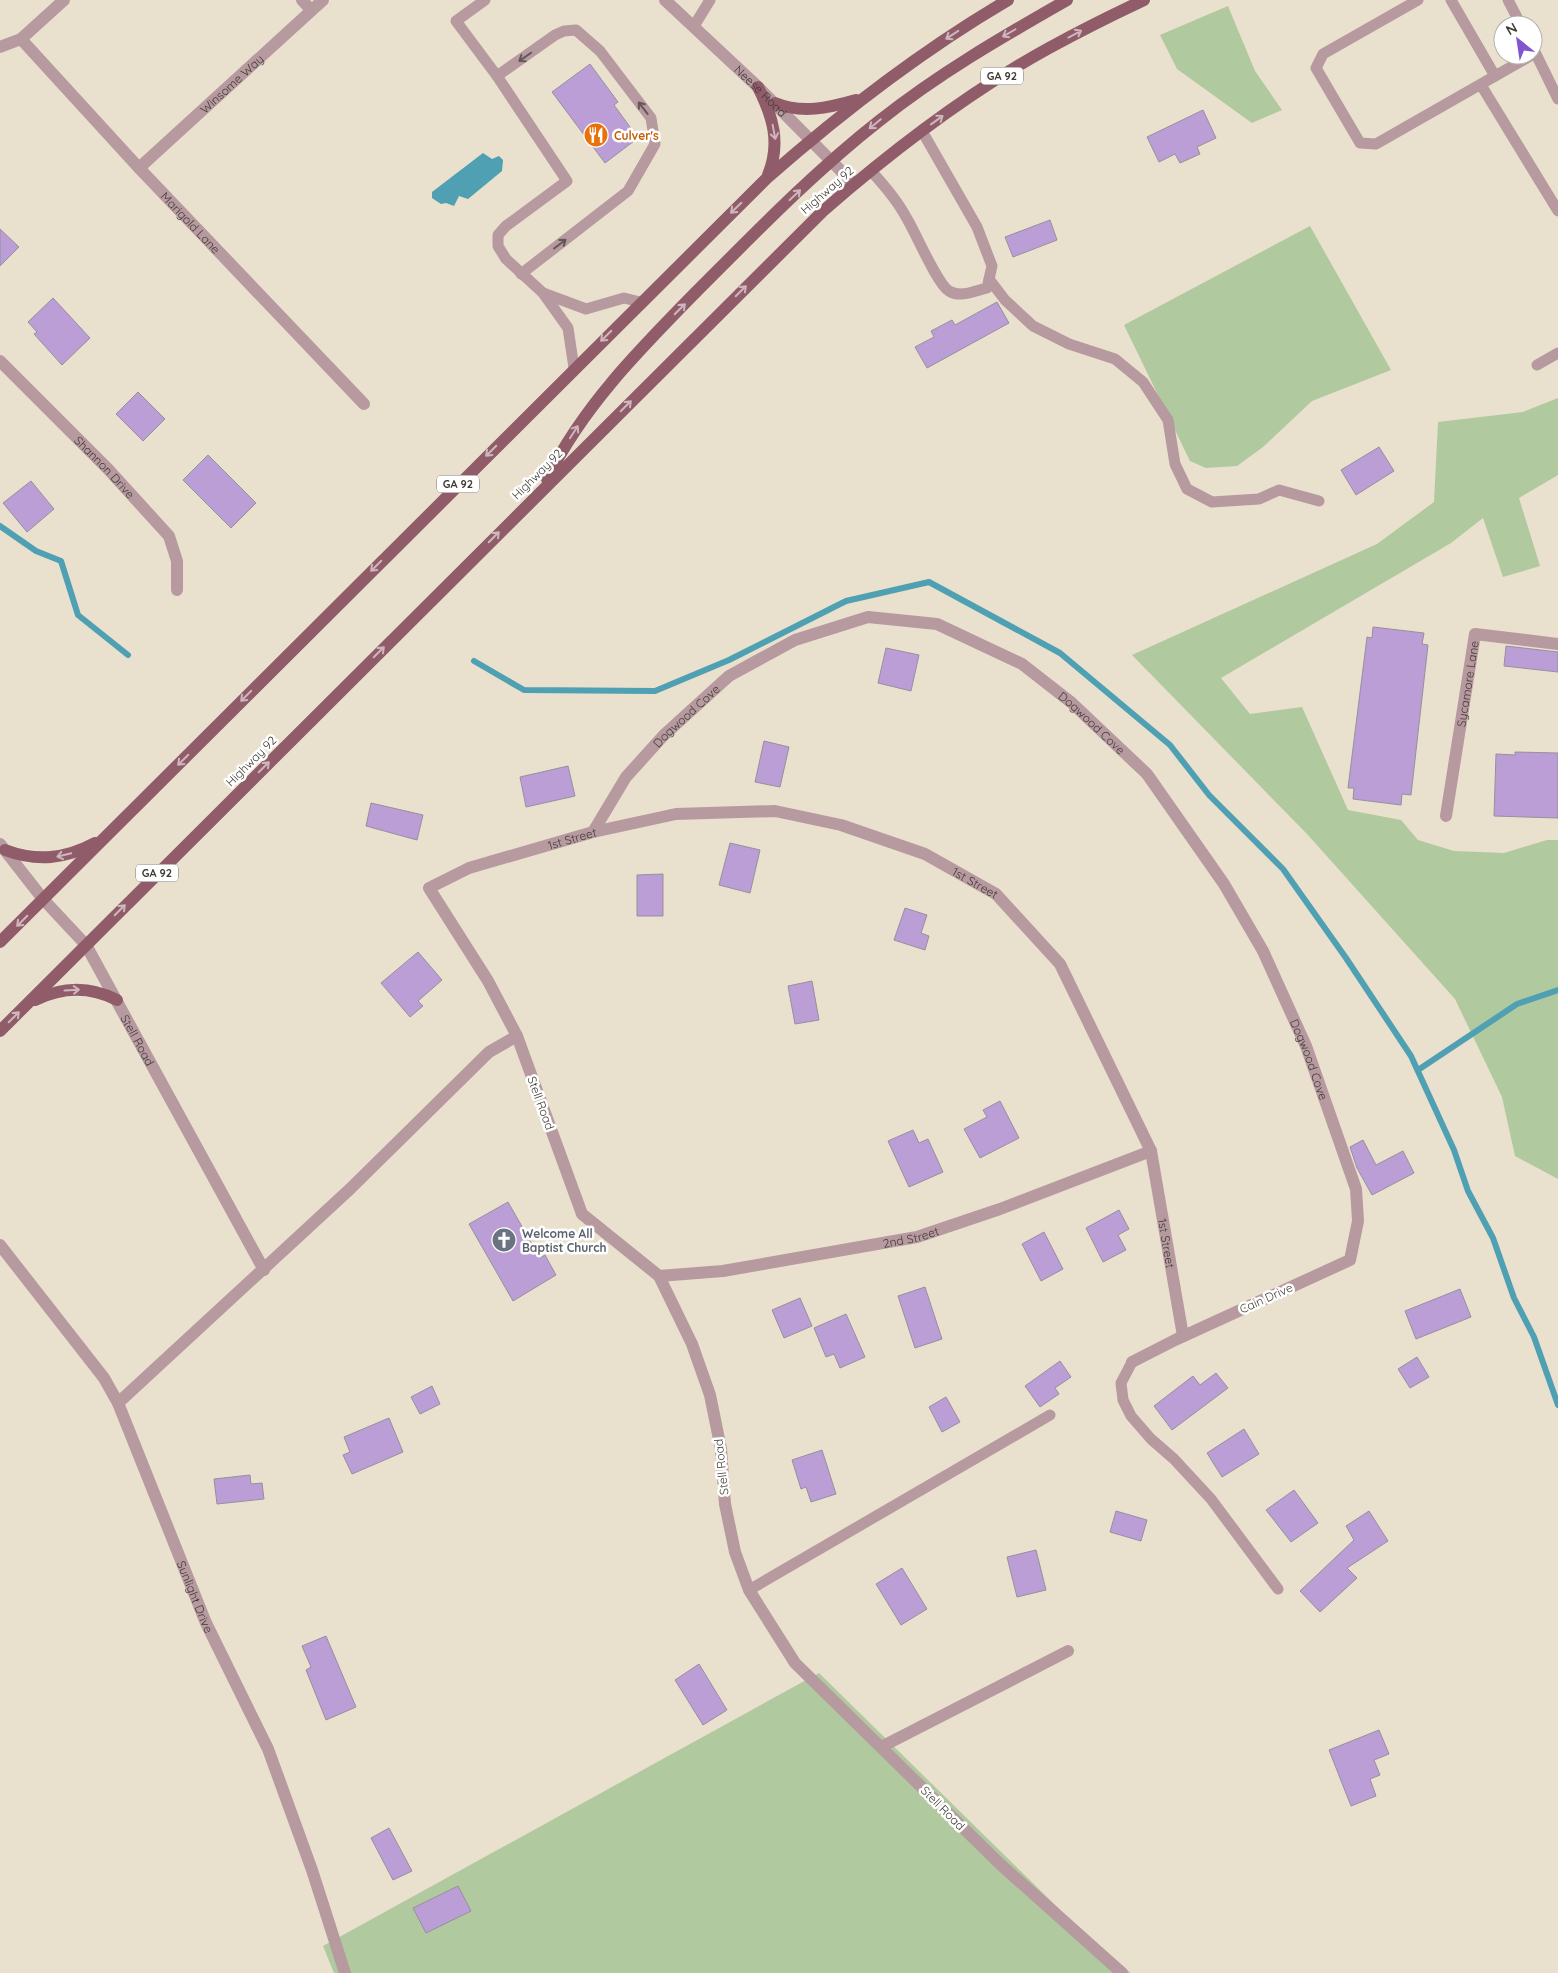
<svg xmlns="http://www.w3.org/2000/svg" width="1558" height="1973" viewBox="0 0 1558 1973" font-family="Quicksand,sans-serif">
	<rect width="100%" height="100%" fill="#eae0ce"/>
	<g fill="#b0c99e">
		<polygon points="1228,6 1255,71 1282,110 1252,123 1177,69 1160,35"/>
		<polygon points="1310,226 1391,370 1312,401 1263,447 1237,466 1206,468 1190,461 1124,325"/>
		<polygon points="1558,398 1558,475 1519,498 1540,566 1503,577 1483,518 1451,543 1221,678 1250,714 1302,707 1348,810 1401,820 1418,840 1454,851 1504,853 1547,840 1558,840 1558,1179 1515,1156 1502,1097 1455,999 1307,834 1132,655 1377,544 1434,502 1438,422 1523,412"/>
		<polygon points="819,1673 1101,1950 1131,1973 334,1973 323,1946"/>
	</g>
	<polygon fill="#4ea0b2" points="483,153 492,159 499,156 503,160 502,171 468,199 459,196 454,206 446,203 441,204 432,198 432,192"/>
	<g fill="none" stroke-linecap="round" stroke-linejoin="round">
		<g stroke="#4ea0b2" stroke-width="6">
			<polyline points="0,526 36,551 61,561 78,615 128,655"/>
			<polyline points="474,661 524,690 655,691 729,660 846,601 929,582 1060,653 1170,745 1209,795 1283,869 1346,958 1411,1056 1454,1150 1468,1191 1493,1238 1514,1298 1534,1337 1558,1405"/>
			<polyline points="1418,1070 1517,1004 1558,990"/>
		</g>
	</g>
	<g fill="#ba9ed5" stroke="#978f9f">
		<polygon points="590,64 618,102 614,105 638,138 605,163 552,92"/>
		<polygon points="1203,110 1216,138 1197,147 1200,154 1180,163 1175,154 1159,162 1147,137"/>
		<polygon points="1050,220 1057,240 1013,257 1005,237"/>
		<polygon points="0,229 19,247 0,266"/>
		<polygon points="53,298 90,338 62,365 34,334 37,332 28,322"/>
		<polygon points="997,302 1009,323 927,368 915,347 934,337 931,331 952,320 955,325"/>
		<polygon points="138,392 165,419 143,441 116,414"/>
		<polygon points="1379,447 1394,471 1356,495 1341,470"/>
		<polygon points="208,455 256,503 231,528 183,480"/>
		<polygon points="31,481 54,509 27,532 3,503"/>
		<polygon points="1373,627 1424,633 1422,644 1428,645 1411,795 1402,794 1401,805 1353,799 1354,788 1348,788 1367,637 1372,638"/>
		<polygon points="1506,646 1558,652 1558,672 1504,666"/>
		<polygon points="886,648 919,655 911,691 878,683"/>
		<polygon points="764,741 789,747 780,787 755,782"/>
		<polygon points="1515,752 1558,753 1558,818 1494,816 1496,754 1515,755"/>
		<polygon points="568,766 575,796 526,807 520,777"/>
		<polygon points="371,803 423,815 417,840 366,826"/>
		<polygon points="730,843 760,850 750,893 719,885"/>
		<polygon points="663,874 663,916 637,916 637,875"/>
		<polygon points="905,908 927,915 921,933 929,936 925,950 894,940"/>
		<polygon points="418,952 442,980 418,1001 423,1006 410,1017 381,983"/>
		<polygon points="812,981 819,1020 795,1024 788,986"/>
		<polygon points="1000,1101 1019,1138 980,1158 964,1129 987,1117 983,1110"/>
		<polygon points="913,1130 919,1143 928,1139 943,1172 909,1187 888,1141"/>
		<polygon points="1363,1140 1376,1165 1403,1151 1414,1173 1372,1195 1357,1168 1350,1147"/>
		<polygon points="508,1202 540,1258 545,1255 556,1275 513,1301 469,1224"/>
		<polygon points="1119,1210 1129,1229 1118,1235 1126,1250 1103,1262 1086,1228"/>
		<polygon points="1044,1232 1063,1269 1041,1281 1022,1244"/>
		<polygon points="925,1287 942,1339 915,1348 898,1296"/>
		<polygon points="1460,1289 1471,1317 1416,1339 1405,1311"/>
		<polygon points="800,1298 812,1326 784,1338 772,1310"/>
		<polygon points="846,1314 865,1357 840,1368 834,1354 826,1357 814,1328"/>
		<polygon points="1417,1357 1429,1377 1410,1388 1398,1369"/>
		<polygon points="1060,1361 1071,1377 1055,1388 1059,1394 1040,1407 1025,1386"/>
		<polygon points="1216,1373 1228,1388 1172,1430 1154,1406 1193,1376 1200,1385"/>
		<polygon points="432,1386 440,1404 420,1414 411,1397"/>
		<polygon points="946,1397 960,1422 942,1432 929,1407"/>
		<polygon points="389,1418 403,1452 352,1474 343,1455 350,1452 344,1437"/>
		<polygon points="1244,1429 1259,1454 1222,1477 1207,1453"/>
		<polygon points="822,1450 836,1494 811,1502 806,1487 801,1489 792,1460"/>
		<polygon points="250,1475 251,1484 262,1483 264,1499 217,1504 214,1479"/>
		<polygon points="1294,1490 1318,1523 1291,1542 1266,1510"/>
		<polygon points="1116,1511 1147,1520 1141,1541 1110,1532"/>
		<polygon points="1369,1511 1388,1541 1347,1568 1357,1578 1320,1612 1300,1591 1354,1540 1346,1526"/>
		<polygon points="1036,1550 1046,1590 1017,1597 1007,1557"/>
		<polygon points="902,1568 927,1609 901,1625 876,1584"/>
		<polygon points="326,1636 356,1707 326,1720 306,1670 311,1667 302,1646"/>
		<polygon points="699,1664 727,1710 703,1725 675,1680"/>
		<polygon points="1379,1730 1389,1754 1374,1760 1380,1775 1370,1779 1376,1796 1351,1806 1329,1750"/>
		<polygon points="389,1828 412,1871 393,1880 371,1838"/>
		<polygon points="458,1886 471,1911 426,1933 413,1908"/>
	</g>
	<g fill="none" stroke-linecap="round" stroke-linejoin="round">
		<g stroke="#b799a0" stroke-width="11">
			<polyline points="485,0 456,21 497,76 567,181 506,226 498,235 498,246 506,259 543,293 568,328 574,368"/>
			<polyline points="1418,0 1323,54 1316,68 1360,143 1376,144 1532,55"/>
			<polyline points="1451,0 1495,76"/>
			<polyline points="1508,0 1521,25"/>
			<polyline points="694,26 710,0"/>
			<polyline points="1533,48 1558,99"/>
			<polyline points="497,76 555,35 564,31 576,30 600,51 651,118 655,144 628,191 521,274"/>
			<polyline points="1481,85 1558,211"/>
			<path d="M871 171C884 185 897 200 906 217 915 231 937 284 949 291 960 298 975 291 987 288L992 266 977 227 922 131"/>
			<polyline points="989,279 1005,300 1033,326 1069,344 1115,359 1143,382 1168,420 1175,464 1187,489 1212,502 1259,499 1279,490 1319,501"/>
			<polyline points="543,293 586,309 624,298 640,302"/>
			<polyline points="1537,365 1558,353"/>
			<polyline points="1132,1362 1121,1383 1123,1400 1131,1416 1151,1439 1174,1459 1211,1499 1278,1589"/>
			<polyline points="749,1590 1050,1415"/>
		</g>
		<g stroke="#b799a0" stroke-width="12">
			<polyline points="302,0 311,10"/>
			<path id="s1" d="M21 39 139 168 364 404"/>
			<polyline points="0,47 21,39 64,0"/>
			<path id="s2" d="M139 168 323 0"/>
			<path id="s3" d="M0 361 108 469 169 536 177 561V590"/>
			<path id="s4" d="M1446 816 1475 634 1558 644"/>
			<path id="s5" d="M593 832 626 777 664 735 729 676 795 640 868 617 937 624 1022 664 1072 703 1147 774 1224 884 1263 951 1306 1046 1356 1189 1358 1221 1350 1260 1175 1340 1132 1362"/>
			<path id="s6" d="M0 844 43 899 86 945 264 1270"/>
			<path id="s7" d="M0 1245 104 1378 118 1403 206 1623 268 1749 312 1870 345 1973"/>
			<path id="s8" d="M659 1276 723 1271 917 1237 1000 1209 1151 1151"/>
			<polyline points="118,1403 350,1189 489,1052 517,1036"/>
			<polyline points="881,1747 1068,1651"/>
			<path id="s9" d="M1122 1973 1000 1864 795 1663 749 1590 735 1552 725 1504 721 1449 710 1395 692 1344 659 1276 582 1214 517 1036 488 981 429 888 469 868 593 832 676 814 775 811 841 825 925 854 996 894 1060 964 1151 1151 1183 1336"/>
		</g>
		<path stroke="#b799a0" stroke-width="12" id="s10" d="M665 0 758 87 854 184"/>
		<g stroke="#905c6a" stroke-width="12">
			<path d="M758 87C773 117 781 143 768 175"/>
			<path d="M775 103C802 114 828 108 856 100"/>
			<path d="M547 479C583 406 640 349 697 291 756 232 814 172 879 121 938 74 1002 37 1067 0"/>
			<path d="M5 850C37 862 65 859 95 843"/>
			<path d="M0 942 767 178C842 112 921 51 1008 0"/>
			<path d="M35 1000C62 987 90 986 117 1000"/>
			<path d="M0 1031 823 211C893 150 967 93 1049 48 1080 31 1112 15 1144 0"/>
		</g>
	</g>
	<defs><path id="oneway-shaft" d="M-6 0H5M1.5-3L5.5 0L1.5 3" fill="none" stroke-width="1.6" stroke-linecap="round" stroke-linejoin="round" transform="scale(1.25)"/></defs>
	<g stroke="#cdb6bc">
		<use href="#oneway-shaft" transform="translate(1009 33) rotate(150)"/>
		<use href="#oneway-shaft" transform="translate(1075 34) rotate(-28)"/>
		<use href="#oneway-shaft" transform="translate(952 35) rotate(147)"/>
		<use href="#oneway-shaft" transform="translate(937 120) rotate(-36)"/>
		<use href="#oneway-shaft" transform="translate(875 124) rotate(141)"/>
		<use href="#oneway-shaft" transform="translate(774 132) rotate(79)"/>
		<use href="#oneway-shaft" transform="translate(795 195) rotate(-43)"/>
		<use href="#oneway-shaft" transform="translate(736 208) rotate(136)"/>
		<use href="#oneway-shaft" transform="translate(741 291) rotate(-45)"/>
		<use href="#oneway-shaft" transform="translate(680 309) rotate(-45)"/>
		<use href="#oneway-shaft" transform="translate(606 336) rotate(135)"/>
		<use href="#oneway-shaft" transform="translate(626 406) rotate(-45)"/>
		<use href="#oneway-shaft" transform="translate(574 432) rotate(-57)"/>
		<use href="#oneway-shaft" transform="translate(491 451) rotate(135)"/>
		<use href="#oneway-shaft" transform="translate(494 537) rotate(-45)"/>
		<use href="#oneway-shaft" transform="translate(376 566) rotate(135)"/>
		<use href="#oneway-shaft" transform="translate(379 652) rotate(-45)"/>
		<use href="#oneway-shaft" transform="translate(246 696) rotate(135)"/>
		<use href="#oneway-shaft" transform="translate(183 760) rotate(135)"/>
		<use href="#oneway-shaft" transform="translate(264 767) rotate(-45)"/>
		<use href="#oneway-shaft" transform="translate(64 855) rotate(166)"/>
		<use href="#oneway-shaft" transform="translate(120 910) rotate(-45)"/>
		<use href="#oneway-shaft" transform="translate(22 921) rotate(135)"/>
		<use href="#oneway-shaft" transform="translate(72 990) rotate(-3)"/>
		<use href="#oneway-shaft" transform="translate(14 1017) rotate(-45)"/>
	</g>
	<g stroke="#645855">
		<use href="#oneway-shaft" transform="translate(525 57) rotate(145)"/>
		<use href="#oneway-shaft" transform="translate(643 108) rotate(-128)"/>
		<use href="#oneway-shaft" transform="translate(560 244) rotate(-37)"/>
	</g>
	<defs>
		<symbol id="restaurant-disc" viewBox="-11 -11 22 22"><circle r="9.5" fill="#e8710a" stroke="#fff"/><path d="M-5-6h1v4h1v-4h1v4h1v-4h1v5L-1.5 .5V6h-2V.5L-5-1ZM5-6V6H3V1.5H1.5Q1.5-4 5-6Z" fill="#fff"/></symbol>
		<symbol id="church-disc" viewBox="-11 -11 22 22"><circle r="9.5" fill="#6b7280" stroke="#fff"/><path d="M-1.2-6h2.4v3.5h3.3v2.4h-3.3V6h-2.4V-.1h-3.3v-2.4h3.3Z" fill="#fff"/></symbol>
	</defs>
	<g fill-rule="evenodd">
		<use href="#restaurant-disc" x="582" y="121" width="28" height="28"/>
		<use href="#church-disc" x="490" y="1226" width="28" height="28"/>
	</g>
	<g text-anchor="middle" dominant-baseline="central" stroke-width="5" stroke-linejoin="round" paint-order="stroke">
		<g fill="#fff" stroke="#797672" stroke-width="1">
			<rect x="981" y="67.5" width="42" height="17" rx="4"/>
			<rect x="437" y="475.5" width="42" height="17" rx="4"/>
			<rect x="136" y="864.5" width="42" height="17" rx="4"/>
		</g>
		<g font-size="11" font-weight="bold" fill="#403c35">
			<text x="1002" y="76">GA 92</text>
			<text x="458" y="484">GA 92</text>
			<text x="157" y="873">GA 92</text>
		</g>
		<g font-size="12" fill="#403c35" stroke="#fff">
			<text stroke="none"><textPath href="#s2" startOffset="125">Winsome Way</textPath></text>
			<text stroke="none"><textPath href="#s10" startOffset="132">Neese Road</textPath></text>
			<text transform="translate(827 190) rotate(-41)">Highway 92</text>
			<text stroke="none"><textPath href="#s1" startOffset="250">Marigold Lane</textPath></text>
			<text stroke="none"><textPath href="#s3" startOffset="149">Shannon Drive</textPath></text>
			<text transform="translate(537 474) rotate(-45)">Highway 92</text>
			<text stroke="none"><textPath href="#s4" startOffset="134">Sycamore Lane</textPath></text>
			<text stroke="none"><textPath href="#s5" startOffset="150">Dogwood Cove</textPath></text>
			<text stroke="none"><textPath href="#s5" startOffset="615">Dogwood Cove</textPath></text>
			<text transform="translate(251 761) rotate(-45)">Highway 92</text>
			<text stroke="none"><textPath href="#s9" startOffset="1479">1st Street</textPath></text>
			<text stroke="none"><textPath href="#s9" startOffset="1899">1st Street</textPath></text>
			<text stroke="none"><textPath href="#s6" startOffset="241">Stell Road</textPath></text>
			<text stroke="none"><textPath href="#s5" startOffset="1020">Dogwood Cove</textPath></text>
			<text transform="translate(541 1103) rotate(70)">Stell Road</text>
			<text stroke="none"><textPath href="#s8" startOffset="255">2nd Street</textPath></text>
			<text stroke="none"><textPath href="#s9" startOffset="2319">1st Street</textPath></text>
			<text transform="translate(1266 1298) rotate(-24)">Cain Drive</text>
			<text transform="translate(721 1467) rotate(-96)">Stell Road</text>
			<text stroke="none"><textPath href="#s7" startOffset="406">Sunlight Drive</textPath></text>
			<text transform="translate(943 1808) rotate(45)">Stell Road</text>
		</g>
		<g font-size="12" font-weight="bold" fill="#c56008" stroke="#fff" text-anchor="start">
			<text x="614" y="135">Culver's</text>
		</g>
		<g font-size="12" font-weight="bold" fill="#5b616d" stroke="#fff" text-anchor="start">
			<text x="522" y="1233">Welcome All<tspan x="522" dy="14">Baptist Church</tspan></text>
		</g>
	</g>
	<g transform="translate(1518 40) rotate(330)"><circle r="24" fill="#ffffff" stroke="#b3b1ae"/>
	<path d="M0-4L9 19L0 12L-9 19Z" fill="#8055ce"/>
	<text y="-8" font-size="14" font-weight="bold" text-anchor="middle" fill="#403c35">N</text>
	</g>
</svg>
